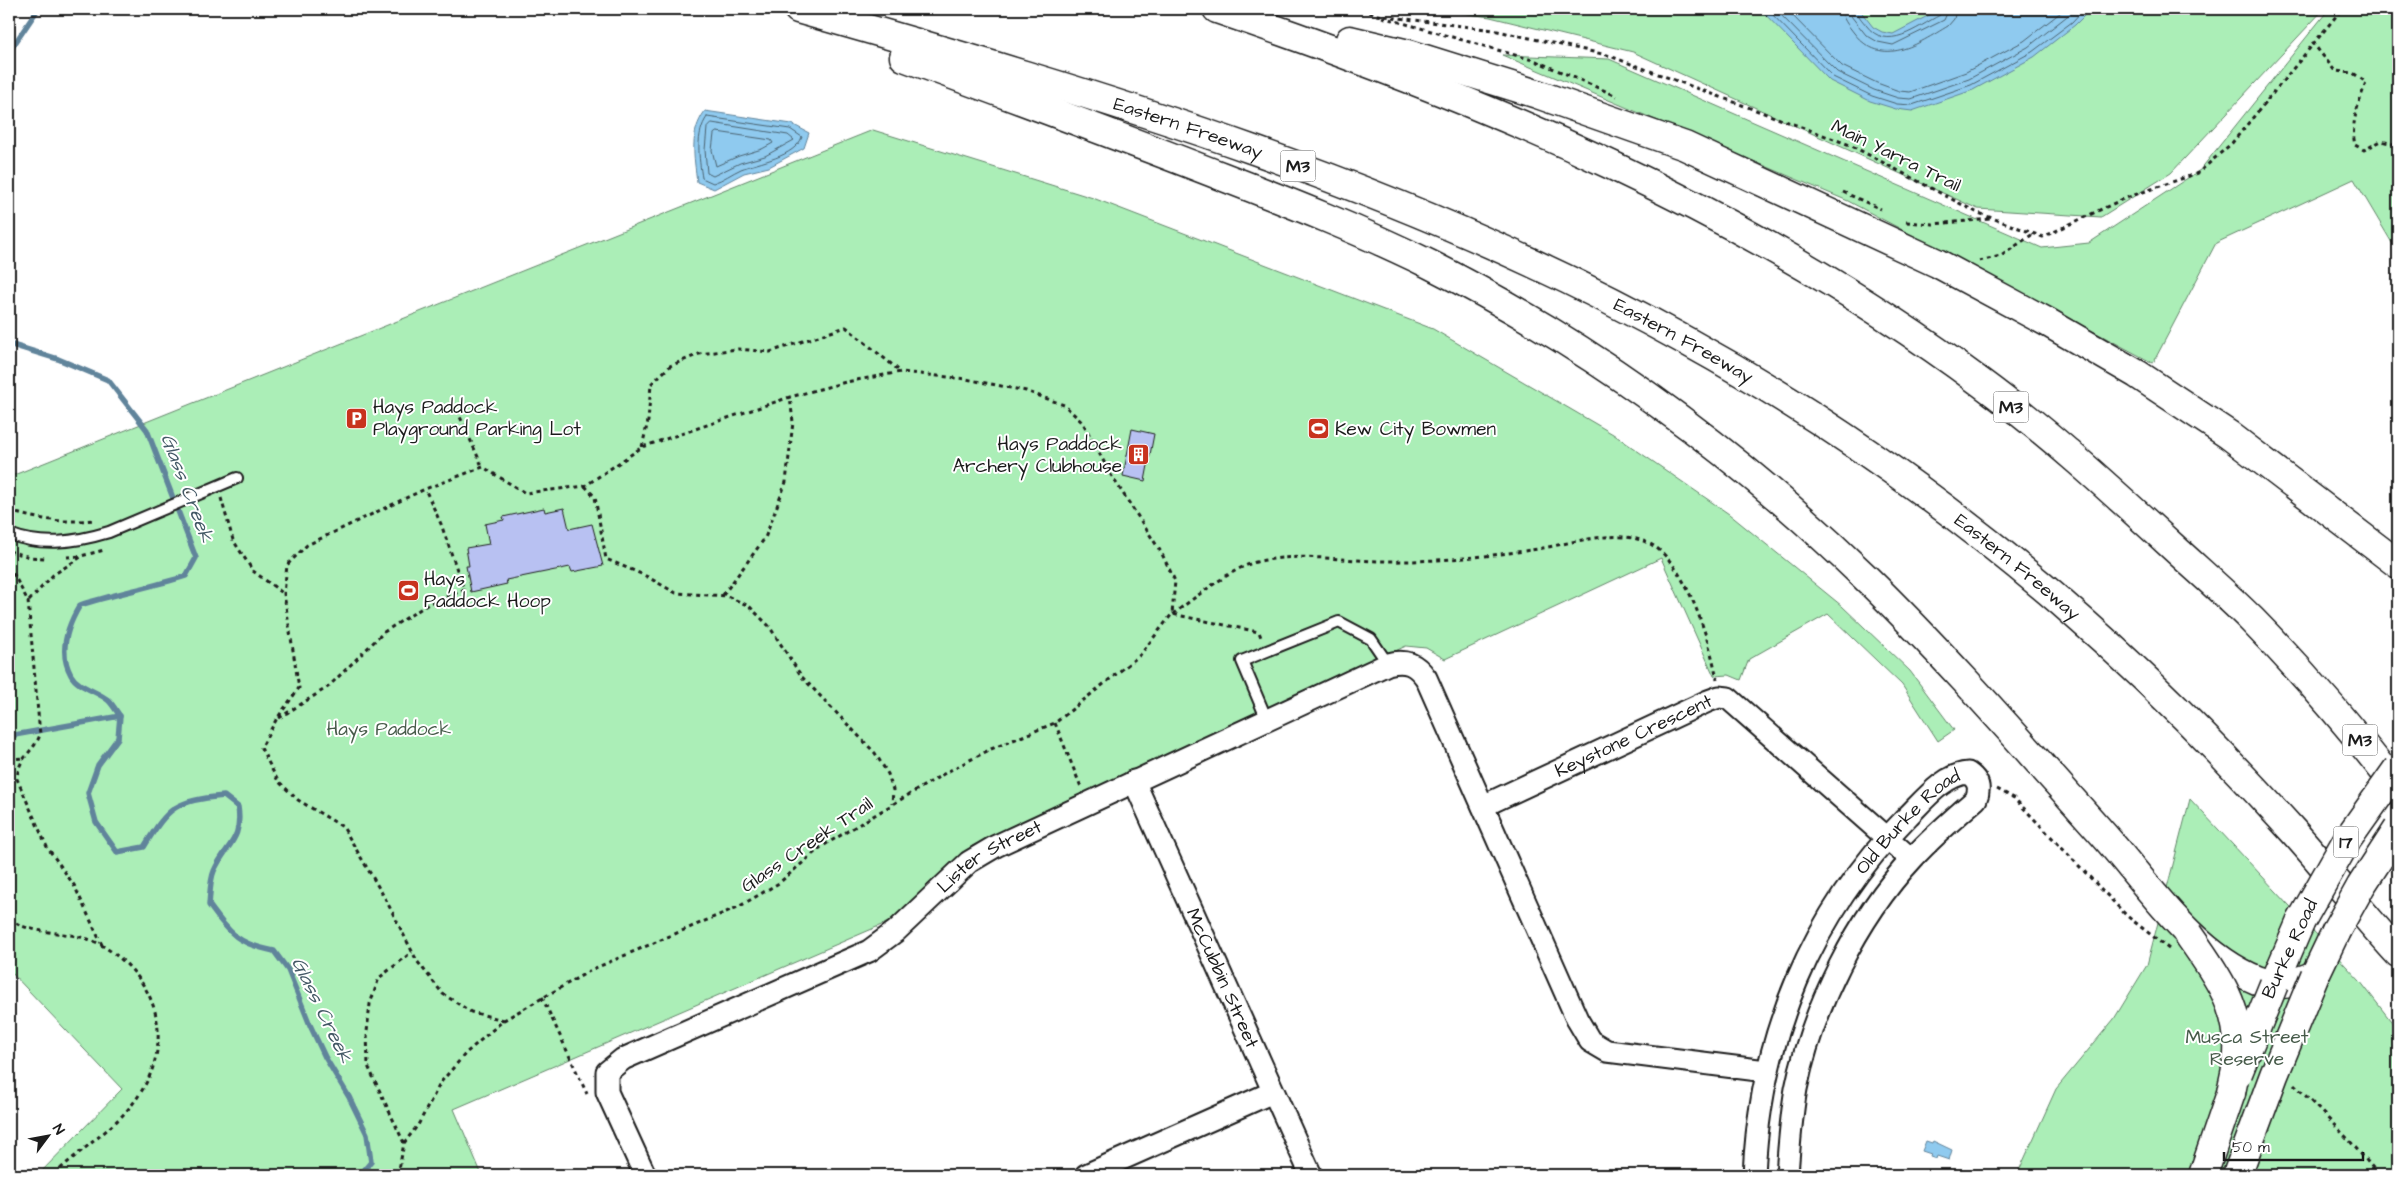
<svg xmlns="http://www.w3.org/2000/svg" width="2407" height="1184" viewBox="0 0 2407 1184" font-family="'Architects Daughter',sans-serif">
	<rect width="100%" height="100%" fill="#fff"/>
	<filter id="ink" filterUnits="userSpaceOnUse"><feTurbulence type="fractalNoise" baseFrequency=".02" numOctaves="2"/><feDisplacementMap in="SourceGraphic" scale="10" xChannelSelector="R" yChannelSelector="G"/><feConvolveMatrix kernelMatrix="1 2 1 2 8 2 1 2 1" color-interpolation-filters="sRGB"/></filter>
	<g filter="url(#ink)">
		<g fill="#abeeb7" stroke="#64856a">
			<polygon points="1434,9 2324,9 2171,173 2101,217 1978,209 1633,52 1490,17"/>
			<polygon points="2329,9 2398,9 2398,253 2354,179 2216,243 2153,363 1848,201 1502,55 1609,59 2042,248 2089,243 2200,170"/>
			<polygon points="873,130 1093,198 1433,329 1613,434 1729,514 1842,606 1910,671 1954,730 1938,741 1902,685 1828,614 1749,659 1741,680 1729,675 1714,676 1661,558 1445,659 1426,648 1406,646 972,846 900,917 454,1109 482,1175 38,1175 122,1089 9,970 9,477"/>
			<polygon points="2190,799 2360,981 2398,1030 2398,1175 2017,1175 2056,1089 2114,1019 2147,965"/>
		</g>
		<g fill="#8fcaef" stroke="#61849b">
			<polygon points="1760,9 1859,9 1873,27 1882,32 1893,34 1941,9 2091,9 2075,25 2034,57 1973,90 1912,111 1896,109 1870,101 1830,81"/>
			<path d="M705 111 792 124 809 133 804 148 769 167 744 173 714 189 697 182C694 156 689 133 705 111Z"/>
			<polygon points="1926,1141 1932,1143 1933,1141 1952,1150 1949,1160 1937,1156 1936,1159 1930,1157 1931,1154 1922,1151"/>
		</g>
		<g fill="none" stroke-linecap="round" stroke-linejoin="round">
			<g stroke="#4a6270" stroke-width="1">
				<polyline points="1767,9 1833,77 1872,96 1897,104 1912,105 1971,85 2032,52 2072,22 2084,9"/>
				<polyline points="1775,9 1837,72 1874,90 1898,98 1911,99 1969,79 2028,47 2076,9"/>
				<polyline points="1786,9 1842,66 1877,83 1899,91 1910,92 1966,72 2024,41 2065,9"/>
				<path d="M1842 9C1842 19 1848 25 1854 33 1882 69 1918 44 1948 26L1954 19 1956 9"/>
				<polyline points="1849,9 1851,16 1866,35 1878,42 1893,45 1944,20 1949,9"/>
				<path d="M1856 9C1857 15 1862 20 1866 25 1887 53 1917 27 1940 15L1942 9"/>
				<path d="M707 117 790 129 802 137C795 157 759 162 741 169 732 173 723 180 713 183L702 178C699 158 695 134 707 117Z"/>
				<polygon points="712,123 788,135 794,140 765,156 740,163 713,176 707,173 705,150 707,128"/>
				<polygon points="717,132 771,140 773,143 762,149 739,156 716,166 712,150 714,134"/>
			</g>
			<g stroke="#61849b" stroke-width="5.5">
				<polyline points="9,52 38,9"/>
				<path d="M9 344 58 359 108 380 147 430 196 558 186 576C151 587 115 594 80 605 68 625 58 652 71 675 78 688 98 691 109 701 113 705 117 712 120 716L118 738 98 765 88 793 96 822 117 852 144 847C169 806 175 801 224 796L238 807C243 841 226 844 214 871 210 880 210 895 209 905 231 935 238 944 274 951L288 970 310 1025 325 1057 349 1097 367 1134 371 1162 360 1175"/>
				<polyline points="9,736 120,716"/>
			</g>
		</g>
		<g fill="#b8c1f2" stroke="#1c1c1c">
			<polygon points="1132,429 1154,434 1145,481 1123,476"/>
			<polygon points="544,508 545,512 564,508 569,529 592,524 603,566 572,572 570,567 506,580 507,584 471,592 466,566 469,566 466,548 489,544 485,524 504,520 503,517"/>
		</g>
		<g fill="none" stroke-linecap="round" stroke-linejoin="round">
			<defs>
				<g id="lane">
					<path d="M9 534C42 547 76 542 109 532L237 478"/>
					<polyline points="1267,720 1242,661 1339,622 1371,639 1388,664"/>
				</g>
				<g id="street">
					<path id="s1" d="M1134 781 1311 1175"/>
					<path id="s2" d="M1483 806 1708 701 1719 697 1728 698 1911 859"/>
					<path id="s3" d="M645 1175 607 1092V1072L623 1059 869 951 896 931 969 862 996 846 1388 664C1406 659 1416 664 1426 678L1577 1019 1590 1041 1607 1051 1766 1071"/>
					<polyline points="1086,1175 1273,1092"/>
					<path id="s4" d="M1754 1175C1760 1037 1811 914 1908 816 1924 800 1945 774 1968 773 1978 780 1981 787 1976 799 1954 818 1932 837 1913 858 1857 918 1812 1009 1796 1089 1791 1117 1789 1146 1787 1175"/>
				</g>
				<g id="primary">
					<polyline points="2315,975 2336,931"/>
					<polyline points="2274,984 2301,921"/>
					<polyline points="2203,1175 2231,1093"/>
				</g>
				<g id="highway">
					<path id="s5" d="M798 9C1102 95 1410 187 1688 342 1821 415 1947 504 2062 603 2144 674 2220 750 2293 831 2329 871 2362 914 2398 953"/>
					<path d="M1217 9C1485 100 1751 212 1980 382 2048 432 2110 489 2172 546 2199 571 2226 594 2252 620 2304 673 2353 730 2398 789"/>
					<polyline points="1350,40 1409,54 1537,94 1685,146 1937,263 2047,322 2137,374 2229,435 2398,564"/>
					<path d="M904 57C1010 96 1116 135 1221 176 1291 203 1362 231 1429 264 1590 345 1736 452 1865 577 1948 658 2024 746 2101 832 2146 882 2192 954 2257 980 2278 988 2296 983 2315 975"/>
				</g>
			</defs>
			<use href="#lane" stroke="#1c1c1c" stroke-width="14"/>
			<use href="#street" stroke="#1c1c1c" stroke-width="25"/>
			<use href="#primary" stroke="#1c1c1c" stroke-width="31"/>
			<use href="#highway" stroke="#1c1c1c" stroke-width="31"/>
			<g stroke="#1c1c1c" stroke-width="3" stroke-dasharray="4 4" stroke-linecap="butt">
				<polyline points="1362,9 1376,15 1493,30 1607,55 1850,145 1976,212 2043,237 2123,199 2198,173 2232,143 2342,9"/>
				<polyline points="1382,17 1536,61 1617,96"/>
				<path d="M2312 42 2335 71 2353 73 2366 82C2359 103 2350 123 2355 145L2364 150 2381 141 2398 145"/>
				<polyline points="1843,192 1881,209"/>
				<polyline points="1906,222 1933,224 1991,219"/>
				<polyline points="1979,261 2001,256 2033,234"/>
				<polyline points="457,410 482,466"/>
				<polyline points="642,447 648,421 651,384 670,366 699,354 738,349 770,352 846,327 901,372"/>
				<polyline points="585,486 595,497 606,559 644,575 676,593 727,596 749,606 769,626 802,677 875,753 888,774 893,790 892,804"/>
				<polyline points="221,498 233,540 253,571 284,594"/>
				<path d="M9 511C40 520 62 523 94 520"/>
				<polyline points="9,551 30,557 45,558"/>
				<polyline points="67,557 81,556 104,550"/>
				<path d="M9 566 28 601 40 735C33 753 18 757 17 779L47 847 74 885 102 945"/>
				<polyline points="723,595 765,538 786,482 793,422 790,397"/>
				<polyline points="29,601 53,575 81,557"/>
				<path d="M1173 614C1193 599 1232 568 1256 562 1299 552 1341 561 1384 561 1434 562 1482 557 1531 550 1567 545 1612 528 1646 542 1685 557 1710 642 1717 679"/>
				<polyline points="279,718 328,687 384,632 430,603 464,590 441,524 425,489"/>
				<polyline points="1055,723 1081,787"/>
				<polyline points="9,759 23,758"/>
				<polyline points="1997,789 2014,798 2127,916 2169,949"/>
				<path d="M9 919C36 938 74 928 103 946 157 979 176 1040 139 1095 118 1127 81 1148 54 1175"/>
				<polyline points="542,997 587,1094"/>
				<polyline points="504,1020 471,1012 443,994 417,961 386,900 343,827 298,800 278,781 261,748 276,720 299,688 284,594 287,565 307,545 425,489 483,467 525,493 585,486 642,447 790,397 846,382 901,372 966,379 1026,391 1064,405 1083,423 1111,475 1161,552 1175,581 1172,614"/>
				<polyline points="2294,1084 2349,1140 2379,1175"/>
				<polyline points="404,1143 368,1066 367,1032 370,1004 379,978 412,952"/>
				<polyline points="398,1175 404,1143 418,1125 441,1082 466,1053 504,1020 593,969 740,906 779,883 821,847 947,772 991,749 1055,723 1140,655 1172,614 1259,632 1262,640"/>
			</g>
			<use href="#lane" stroke="#fff" stroke-width="10"/>
			<use href="#street" stroke="#fff" stroke-width="21"/>
			<use href="#primary" stroke="#fff" stroke-width="28"/>
			<use href="#highway" stroke="#fff" stroke-width="28"/>
			<defs>
				<g id="primary-bridge">
					<polyline points="2301,921 2347,840 2398,768"/>
					<polyline points="2336,931 2361,886 2398,829"/>
					<polyline points="2238,1073 2274,984"/>
					<polyline points="2237,1175 2274,1075 2315,975"/>
				</g>
				<path id="highway-bridge" d="M2188 934C2215 972 2241 1007 2238 1055 2237 1068 2233 1081 2231 1093"/>
			</defs>
			<use href="#primary-bridge" stroke="#1c1c1c" stroke-width="31" stroke-linecap="butt"/>
			<use href="#highway-bridge" stroke="#1c1c1c" stroke-width="31" stroke-linecap="butt"/>
			<use href="#primary-bridge" stroke="#fff" stroke-width="28"/>
			<use href="#highway-bridge" stroke="#fff" stroke-width="28"/>
		</g>
	</g>
	<defs>
		<symbol id="parking-square" viewBox="-11 -11 22 22"><rect x="-9" y="-9" width="18" height="18" rx="4" fill="#c8321e" stroke="#fff"/><path d="M-3.5-5.5H1a3.5 3.5 0 0 1 0 7H-1V5.5H-3.5ZM-1-3.4V-.6H.8a1.4 1.4 0 0 0 0-2.8Z" fill="#fff"/></symbol>
		<symbol id="stadium-square" viewBox="-11 -11 22 22"><rect x="-9" y="-9" width="18" height="18" rx="4" fill="#c8321e" stroke="#fff"/><path d="M0-5a6.5 5 0 1 0 0 10a6.5 5 0 1 0 0-10ZM-3.5-1.8h7v3.6h-7Z" fill="#fff"/></symbol>
		<symbol id="building-square" viewBox="-11 -11 22 22"><rect x="-9" y="-9" width="18" height="18" rx="4" fill="#c8321e" stroke="#fff"/><path d="M-4-6H4V6H1V3H-1V6H-4ZM-2.5-4.3h1.7v1.8h-1.7ZM.8-4.3h1.7v1.8H.8ZM-2.5-1h1.7V.8h-1.7ZM.8-1h1.7V.8H.8Z" fill="#fff"/></symbol>
	</defs>
	<g fill-rule="evenodd">
		<use href="#parking-square" x="344" y="406" width="25" height="25"/>
		<use href="#stadium-square" x="1306" y="416" width="25" height="25"/>
		<use href="#building-square" x="1126" y="442" width="25" height="25"/>
		<use href="#stadium-square" x="396" y="578" width="25" height="25"/>
	</g>
	<g text-anchor="middle" dominant-baseline="central" stroke-width="4" stroke-linejoin="round" paint-order="stroke">
		<g fill="#fff" stroke="#606060" stroke-width="1">
			<rect x="1280.5" y="150.5" width="35" height="31" rx="4"/>
			<rect x="1993.5" y="391.5" width="35" height="31" rx="4"/>
			<rect x="2342.5" y="724.5" width="35" height="31" rx="4"/>
			<rect x="2333.5" y="826.5" width="25" height="31" rx="4"/>
		</g>
		<g font-size="18" font-weight="bold" fill="#1c1c1c">
			<text x="1298" y="166">M3</text>
			<text x="2011" y="407">M3</text>
			<text x="2360" y="740">M3</text>
			<text x="2346" y="842">17</text>
		</g>
		<g font-size="19" fill="#1c1c1c" stroke="#fff">
			<text stroke="none"><textPath href="#s5" startOffset="408">Eastern Freeway</textPath></text>
			<text transform="translate(1896 156) rotate(26)">Main Yarra Trail</text>
			<text stroke="none"><textPath href="#s5" startOffset="948">Eastern Freeway</textPath></text>
			<text stroke="none"><textPath href="#s5" startOffset="1352">Eastern Freeway</textPath></text>
			<text stroke="none"><textPath href="#s2" startOffset="166">Keystone Crescent</textPath></text>
			<text stroke="none"><textPath href="#s4" startOffset="396">Old Burke Road</textPath></text>
			<text transform="translate(807 845) rotate(-34)">Glass Creek Trail</text>
			<text stroke="none"><textPath href="#s3" startOffset="555">Lister Street</textPath></text>
			<text transform="translate(2290 949) rotate(-65)">Burke Road</text>
			<text stroke="none"><textPath href="#s1" startOffset="216">McCubbin Street</textPath></text>
		</g>
		<g font-size="19" fill="#1c1c1c" stroke="#fff" text-anchor="start">
			<text x="373" y="407">Hays Paddock<tspan x="373" dy="22">Playground Parking Lot</tspan></text>
			<text x="1335" y="429">Kew City Bowmen</text>
			<text x="1122" y="444" text-anchor="end">Hays Paddock<tspan x="1122" dy="22">Archery Clubhouse</tspan></text>
			<text x="424" y="579">Hays<tspan x="424" dy="22">Paddock Hoop</tspan></text>
		</g>
		<g font-size="19" fill="#475b4a" stroke="#fff">
			<text x="389" y="729">Hays Paddock</text>
			<text x="2247" y="1037">Musca Street<tspan x="2247" dy="22">Reserve</tspan></text>
		</g>
		<g font-size="20" font-style="italic" fill="#445966" stroke="#fff">
			<text transform="translate(187 488) rotate(69)">Glass Creek</text>
			<text transform="translate(322 1010) rotate(64)">Glass Creek</text>
		</g>
	</g>
	<rect width="2407" height="1184" fill="none" stroke="#fff" stroke-width="30"/>
	<rect x="15" y="15" width="2377" height="1154" fill="none" stroke="#1c1c1c" stroke-width="2" filter="url(#ink)"/>
	<g transform="translate(48 1136) rotate(58)" stroke="#ffffff" stroke-width="4" paint-order="stroke">
	<path d="M0-4L9 19L0 12L-9 19Z" fill="#1c1c1c"/>
	<text y="-8" font-size="14" font-weight="bold" text-anchor="middle" fill="#1c1c1c">N</text>
	</g>
	<path d="M2224 1152v8h139v-8" fill="none" stroke="#1c1c1c" stroke-width="2.5"/>
	<text x="2232" y="1152" font-size="15" fill="#1c1c1c" stroke="#ffffff" stroke-width="4" paint-order="stroke">50 m</text>
</svg>
